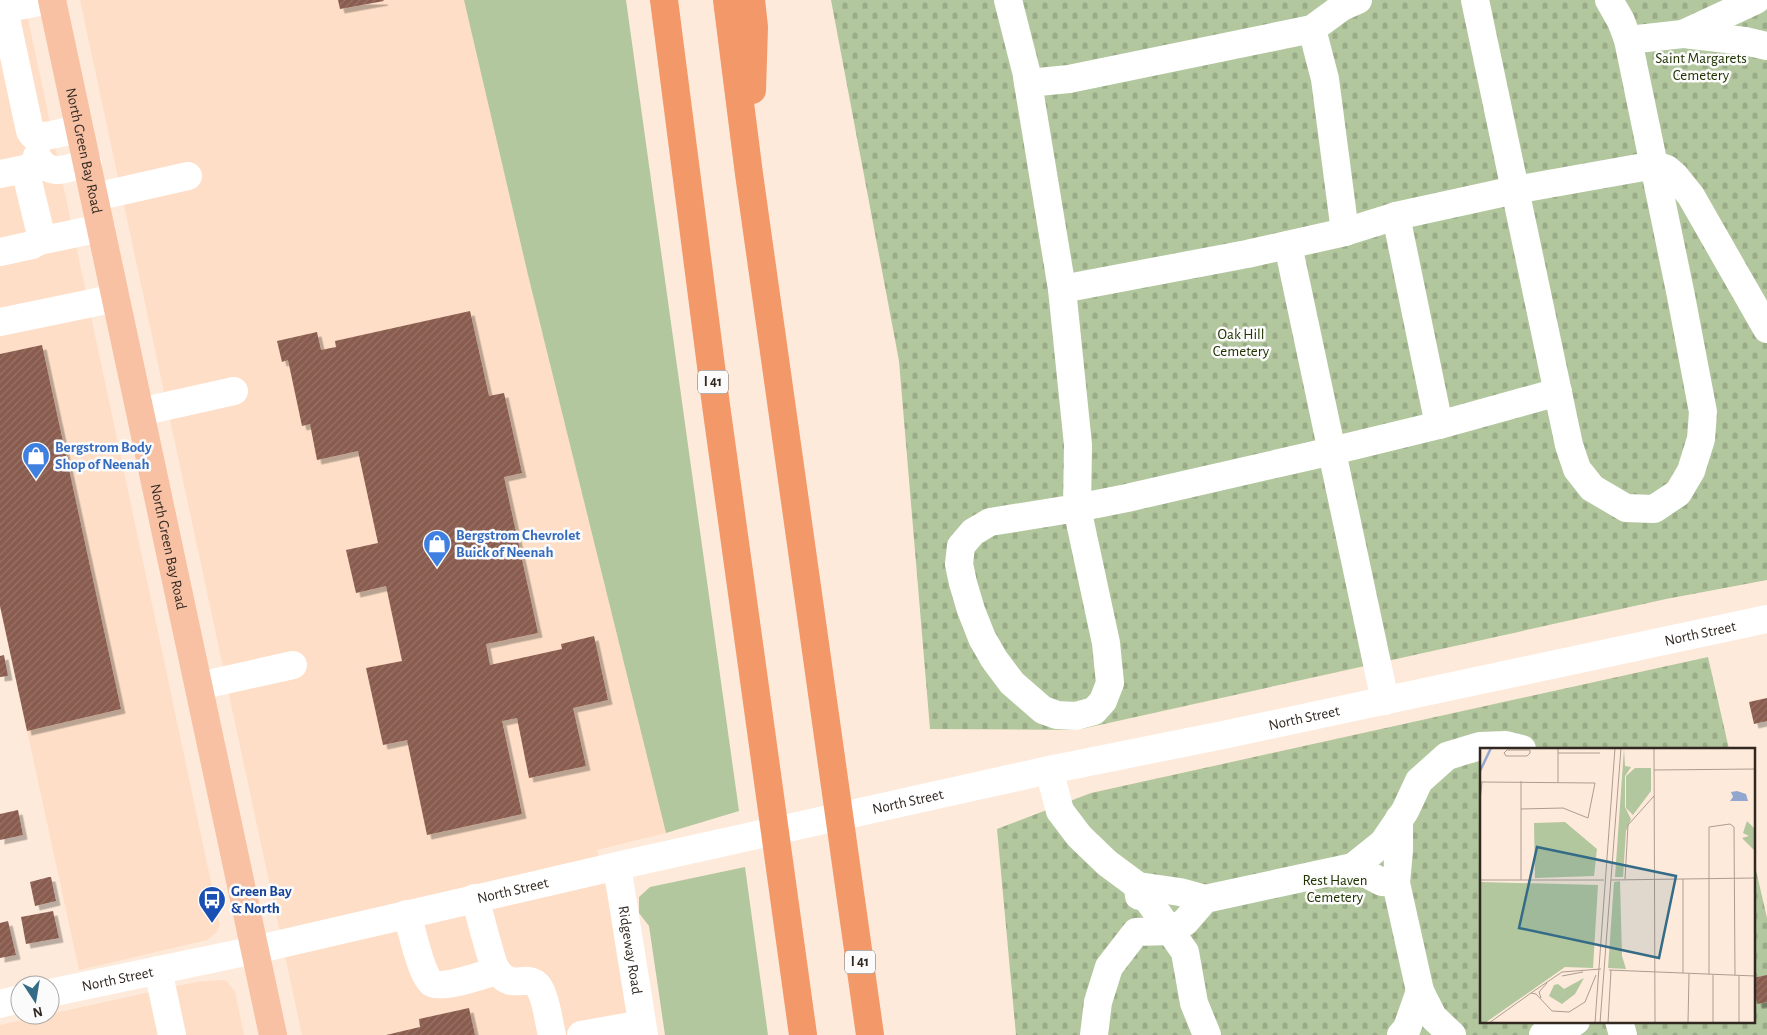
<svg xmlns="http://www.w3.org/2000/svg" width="1767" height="1035" viewBox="0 0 1767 1035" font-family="'Alegreya Sans',sans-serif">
	<defs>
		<pattern id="cemetery-stones" width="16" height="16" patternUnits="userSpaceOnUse" patternTransform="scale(1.25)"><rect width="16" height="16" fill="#b3c79e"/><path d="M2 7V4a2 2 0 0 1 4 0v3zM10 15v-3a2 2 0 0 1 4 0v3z" fill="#9aab88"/></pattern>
		<pattern id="building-hatch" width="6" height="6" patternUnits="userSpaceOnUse" patternTransform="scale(1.25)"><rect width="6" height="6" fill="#895b4e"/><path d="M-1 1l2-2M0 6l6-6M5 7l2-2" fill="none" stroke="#97746a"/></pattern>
		<filter id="shadow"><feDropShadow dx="4.5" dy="4.5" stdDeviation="0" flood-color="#0004"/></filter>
	</defs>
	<rect width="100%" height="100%" fill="#feeada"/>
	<g fill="#fedec6">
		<polygon points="0,0 24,0 220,925 216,933 207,940 79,970 0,606"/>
		<polygon points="80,0 464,0 528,275 666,833 597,850 611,910 631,1035 302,1035"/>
		<polygon points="219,980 227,981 235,992 244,1035 0,1035 0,1025 196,982"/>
	</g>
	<g fill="#b3c79e">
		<polygon points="464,0 626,0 739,811 666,833 528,275"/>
		<polygon points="745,867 768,1035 665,1035 649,926 639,913 639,897 650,887"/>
	</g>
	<g fill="url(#cemetery-stones)">
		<polygon points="831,0 1767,0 1767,580 1666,599 1077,730 930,729 899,361"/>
		<polygon points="1708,657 1729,749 1481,749 1481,1021 1753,1021 1753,857 1767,918 1767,1035 1016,1035 997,829 1091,793"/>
	</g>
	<g fill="url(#building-hatch)" filter="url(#shadow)">
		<polygon points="338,0 383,0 384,1 340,9"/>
		<polygon points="470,311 489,396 504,393 522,473 504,477 538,633 486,644 490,665 562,649 561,644 594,636 608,700 573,708 586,766 529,778 517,718 502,721 522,814 427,835 407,740 383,745 366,668 402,661 386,586 356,593 346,550 378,543 358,451 317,460 310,424 302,426 288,360 282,362 277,341 317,332 321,350 336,347 335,341"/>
		<polygon points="42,345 121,709 27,731 0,606 0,354"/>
		<polygon points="4,655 8,676 0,677 0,656"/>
		<polygon points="1767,698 1767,721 1754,724 1749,702"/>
		<polygon points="18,810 23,835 0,840 0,814"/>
		<polygon points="49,877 51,877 56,901 35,906 30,882"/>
		<polygon points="53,911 59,938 26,944 21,917"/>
		<polygon points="8,921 16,955 0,958 0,923"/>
		<polygon points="1767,975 1767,1002 1757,1004 1753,978"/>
		<polygon points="469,1008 475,1035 386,1035 420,1027 419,1019"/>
	</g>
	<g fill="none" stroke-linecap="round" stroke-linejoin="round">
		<g stroke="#fff" stroke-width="28">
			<polyline points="1008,0 1026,71 1062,289 1078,445 1077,508 1106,643 1110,683 1103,701 1094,711 1076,716 1057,715 1043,710 1012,683 994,659 982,638 971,610 963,583 959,564 961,546 973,532 990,522 1077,508 1127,498 1332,451 1439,425 1558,392"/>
			<polyline points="1475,0 1569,445 1577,469 1592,488 1626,508 1654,509 1678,493 1691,471 1701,439 1703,412 1681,296 1628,40 1621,21 1609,0"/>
			<polyline points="0,6 4,9 49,0"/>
			<polyline points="4,9 30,131 33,135 46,136 80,129"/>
			<polyline points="1312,29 1325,79 1345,232"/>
			<polyline points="1683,34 1745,41 1767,46"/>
			<polyline points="1628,40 1683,34 1756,0"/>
			<polyline points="1028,83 1069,79 1312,29 1342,7 1358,0"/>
			<path d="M38 159C52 178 68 168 88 163"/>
			<polyline points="0,174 25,169 31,166 38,159 37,156"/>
			<polyline points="95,197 188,176"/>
			<polyline points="1396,216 1439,425"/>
			<polyline points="39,241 101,228"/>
			<polyline points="1288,245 1385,701"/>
			<polyline points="0,252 32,245 39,241 41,235 25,169"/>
			<polyline points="1062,289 1247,254 1345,232 1396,216 1515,190 1655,165 1667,169 1675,176 1691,196 1767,329"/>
			<polyline points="0,322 116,298"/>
			<polyline points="140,412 234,391"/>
			<polyline points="199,686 293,665"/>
			<polyline points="1049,770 1060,811 1079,836 1107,863 1138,886 1185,952 1194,1003 1207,1035"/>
			<polyline points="1399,819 1399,850 1396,883 1420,991 1433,1017 1452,1035"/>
			<path id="s1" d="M617 866 644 1035"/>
			<polyline points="1353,867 1382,882 1396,883"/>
			<polyline points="1139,896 1138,886 1180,892 1205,899"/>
			<path d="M475 898C479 911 492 966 498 972 512 990 524 975 536 984 545 990 549 1024 552 1035"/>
			<path d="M407 914C411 927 422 978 432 983 444 989 482 975 496 971"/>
			<polyline points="158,970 172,1035"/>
			<path id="s2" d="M50 993 255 950 617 866 1049 770 1223 735 1767 619"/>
			<polyline points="0,1004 20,999"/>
			<polyline points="1619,1021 1623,1035"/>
			<polyline points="581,1035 642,1024"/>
			<polyline points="1094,1035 1098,1002 1109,967 1136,932 1170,931 1185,922 1205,899 1353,867 1383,843 1405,811 1419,781 1447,756 1480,746 1506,745 1522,749"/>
			<polyline points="1401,1035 1407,1028 1420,991"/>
			<polyline points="1543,1035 1565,1028 1576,1021"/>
		</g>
		<path stroke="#f8c1a4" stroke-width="28" id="s3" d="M52 0 273 1035"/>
		<g stroke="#f39868" stroke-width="28">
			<polyline points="664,0 716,405 803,1035"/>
			<polyline points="727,0 749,174 870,1035"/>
			<polyline points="751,0 754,27 752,90"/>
		</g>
	</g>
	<defs>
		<symbol id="shop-pin" viewBox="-11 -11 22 30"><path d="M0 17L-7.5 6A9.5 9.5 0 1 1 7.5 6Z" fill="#3f7fe0" stroke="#fbfbfb"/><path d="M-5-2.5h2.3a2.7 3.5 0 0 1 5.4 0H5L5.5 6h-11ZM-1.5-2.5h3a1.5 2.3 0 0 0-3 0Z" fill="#fff"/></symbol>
		<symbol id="bus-pin" viewBox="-11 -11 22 30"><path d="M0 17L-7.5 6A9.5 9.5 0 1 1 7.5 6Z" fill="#1a4fb4" stroke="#fbfbfb"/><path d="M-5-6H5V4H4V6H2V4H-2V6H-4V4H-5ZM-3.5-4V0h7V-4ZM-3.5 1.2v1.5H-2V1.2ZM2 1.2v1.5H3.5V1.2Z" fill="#fff"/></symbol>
	</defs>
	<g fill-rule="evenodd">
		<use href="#shop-pin" x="20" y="440" width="32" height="43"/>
		<use href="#shop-pin" x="421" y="528" width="32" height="43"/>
		<use href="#bus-pin" x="196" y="884" width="32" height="43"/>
	</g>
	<g text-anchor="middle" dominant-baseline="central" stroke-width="5" stroke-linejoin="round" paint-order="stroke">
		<g fill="#fbfbfb" stroke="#6e6762" stroke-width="1">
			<rect x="698" y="370.5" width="30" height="23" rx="4"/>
			<rect x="845" y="950.5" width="30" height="23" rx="4"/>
		</g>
		<g font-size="14" font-weight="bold" fill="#312821">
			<text x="713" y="382">I 41</text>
			<text x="860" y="962">I 41</text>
		</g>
		<g font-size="15" fill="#203301" stroke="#fbfbfb">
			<text x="1701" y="58">Saint Margarets<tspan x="1701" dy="17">Cemetery</tspan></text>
			<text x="1241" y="334">Oak Hill<tspan x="1241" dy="17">Cemetery</tspan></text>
			<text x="1335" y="880">Rest Haven<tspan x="1335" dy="17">Cemetery</tspan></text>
		</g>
		<g font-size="15" fill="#312821" stroke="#fbfbfb">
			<text stroke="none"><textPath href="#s3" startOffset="154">North Green Bay Road</textPath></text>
			<text stroke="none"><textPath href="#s3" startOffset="559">North Green Bay Road</textPath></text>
			<text stroke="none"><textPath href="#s2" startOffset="1689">North Street</textPath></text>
			<text stroke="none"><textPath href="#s2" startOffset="1284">North Street</textPath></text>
			<text stroke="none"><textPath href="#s2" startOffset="879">North Street</textPath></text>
			<text stroke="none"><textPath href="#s2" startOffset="474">North Street</textPath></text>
			<text stroke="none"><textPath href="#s1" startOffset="85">Ridgeway Road</textPath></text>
			<text stroke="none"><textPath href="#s2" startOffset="69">North Street</textPath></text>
		</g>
		<g font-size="15" font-weight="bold" fill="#366cbe" stroke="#fbfbfb" text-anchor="start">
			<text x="55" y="447">Bergstrom Body<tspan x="55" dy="17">Shop of Neenah</tspan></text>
			<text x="456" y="535">Bergstrom Chevrolet<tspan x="456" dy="17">Buick of Neenah</tspan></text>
		</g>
		<g font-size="15" font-weight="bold" fill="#164399" stroke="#fbfbfb" text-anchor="start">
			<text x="231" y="891">Green Bay<tspan x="231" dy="17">&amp; North</tspan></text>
		</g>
	</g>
	<g transform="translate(1480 748)">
		<rect width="275" height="275" fill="#feeada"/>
		<path d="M144 0 145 18 151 19 145 28V59L151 71 146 83 143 129H135ZM140 133 142 208 146 221 128 220 134 134Z" fill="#b3c79e"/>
		<path d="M267 73 275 81V103L262 90 269 88 263 85ZM104 230 95 246 82 256 69 248 74 237 78 236 84 241Z" fill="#b3c79e"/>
		<path d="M155 20H171V43L153 67 146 60V28ZM85 74 117 101 114 128 55 130 54 75ZM0 134 118 137 113 220 85 219 5 275H0Z" fill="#b3c79e"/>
		<path d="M257 43 266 46 268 53H250L253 49 251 44Z" fill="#91a7d0"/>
		<path fill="none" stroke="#91a7d0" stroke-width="2.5" d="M0 23 11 0"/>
		<path fill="none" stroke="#ac9c90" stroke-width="1" d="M78 0V34M174 0 175 275M27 2H50V5L47 8H26L24 5ZM78 5H120M174 22 275 21M41 33V132M0 34 115 35 108 70 83 60 41 61M0 53 2 34M145 131 148 77 174 48M203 131V225M0 132H124M131 132 275 130M129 222 275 228M229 226V79L250 76 254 79 255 227M82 228 103 224M51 245 82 224 121 221M51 245 56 246 72 263 89 264 105 254 116 227M61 250 59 244 67 235M9 275 51 245M115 275 135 0M120 275 141 0M128 275 131 222M208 275 209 226M233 275V227M259 275V228"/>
		<path fill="#346b86" fill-opacity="0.15" stroke="#346b86" stroke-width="2.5" d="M57 99 196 128 179 210 39 180Z"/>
		<rect width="275" height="275" fill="none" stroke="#312821" stroke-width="2.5"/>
	</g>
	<g transform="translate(35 1000) rotate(168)"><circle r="24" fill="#fbfbfb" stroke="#aaa7a4"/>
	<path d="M0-4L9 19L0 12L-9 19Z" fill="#346b86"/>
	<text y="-8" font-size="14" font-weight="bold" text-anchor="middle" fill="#312821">N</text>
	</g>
</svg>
